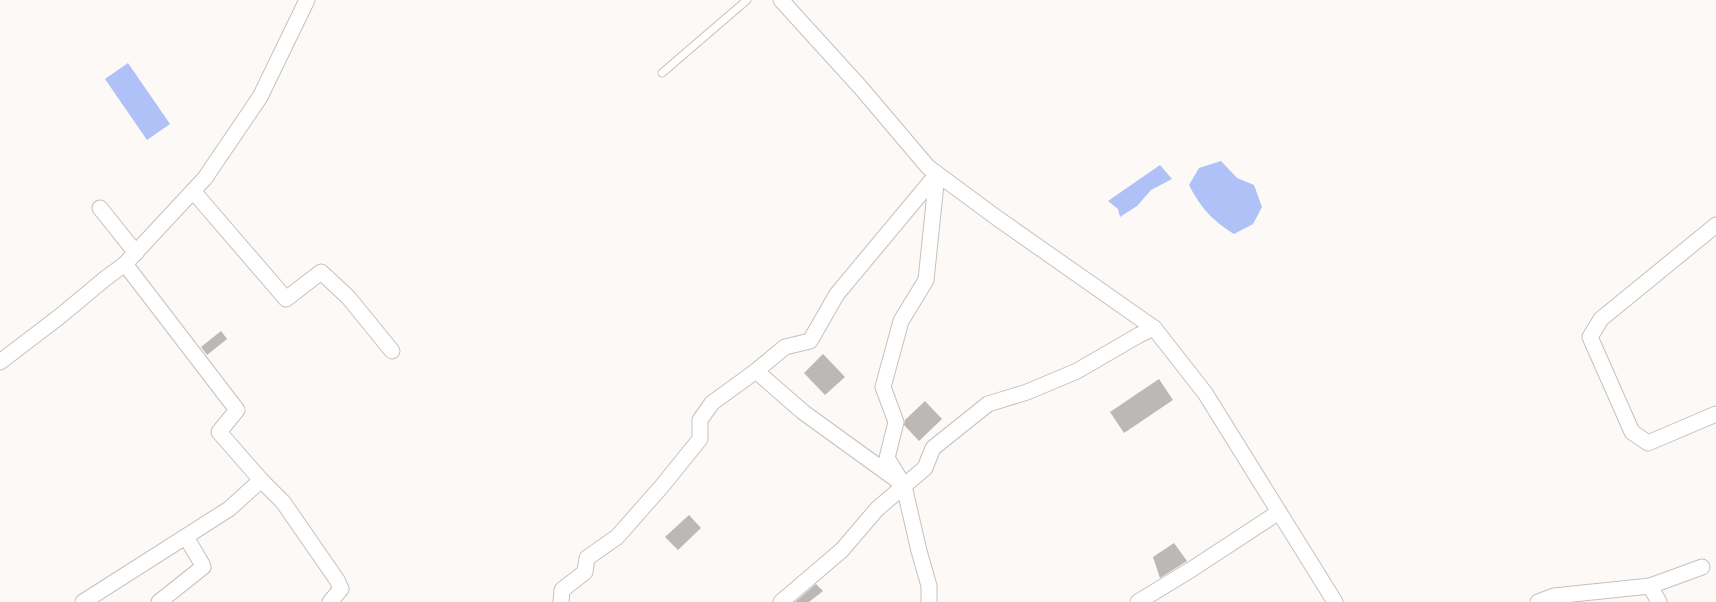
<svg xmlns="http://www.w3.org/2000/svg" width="1716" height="602" viewBox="0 0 1716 602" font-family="Barlow,sans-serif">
	<rect width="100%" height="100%" fill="#fcf9f6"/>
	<g fill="#afc1f7">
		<polygon points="128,63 170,124 147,140 105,79"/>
		<path d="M1221 161 1237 178 1254 185 1262 207 1253 224 1234 234C1212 220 1201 208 1189 185L1199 168Z"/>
		<polygon points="1160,165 1172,179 1151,190 1137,206 1120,217 1118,209 1108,201"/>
	</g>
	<g fill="#bbb8b6">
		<polygon points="221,331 227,339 207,355 201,347"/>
		<polygon points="823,354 845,377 825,395 804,373"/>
		<polygon points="1159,379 1173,400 1124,433 1110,412"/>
		<polygon points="925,401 942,419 919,441 904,425 905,420"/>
		<polygon points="689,515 701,528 678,550 665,537"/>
		<polygon points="1174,543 1187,561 1160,578 1153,557"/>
		<polygon points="816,584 823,591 809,602 795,602"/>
	</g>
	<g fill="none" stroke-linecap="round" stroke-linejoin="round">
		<defs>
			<polyline id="service" points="662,73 747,0"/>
			<g id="minor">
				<polyline points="781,0 861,88 928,167 997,218 1154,328"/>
				<polyline points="193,191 286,299 321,272 348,297 392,351"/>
				<polyline points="100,208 136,253"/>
				<polyline points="1716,225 1601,319 1590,337 1632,432 1648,443 1716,414"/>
				<polyline points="125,264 205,178 260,97 307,0"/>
				<polyline points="0,362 59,317 106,278 125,264 237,410 219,432 261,480 283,502 337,580 341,589 330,602"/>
				<polyline points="756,371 803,412 897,480"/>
				<polyline points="1650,586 1702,567"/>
				<polyline points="83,602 229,509 261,480"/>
				<polyline points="159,602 203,567 202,564 186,537"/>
				<polyline points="561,602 562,590 585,572 587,558 617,537 662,486 700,439 700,420 712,403 756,371 785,347 810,341 837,294 937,174"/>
				<polyline points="781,602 842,550 877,509 925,468 933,448 988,404 1027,392 1077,371 1139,335 1154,328 1205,393 1335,602"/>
				<polyline points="929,602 929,586 919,551 904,486 887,458 896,422 883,387 901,321 926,280 937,174"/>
				<polyline points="1138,602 1192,569 1279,512"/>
				<polyline points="1538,602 1554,596 1650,586 1659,602"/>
			</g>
		</defs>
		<use href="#service" stroke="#c4c2bf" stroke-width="9"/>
		<use href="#minor" stroke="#c4c2bf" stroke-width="17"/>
		<use href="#service" stroke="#fff" stroke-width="7"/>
		<use href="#minor" stroke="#fff" stroke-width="15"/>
	</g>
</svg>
